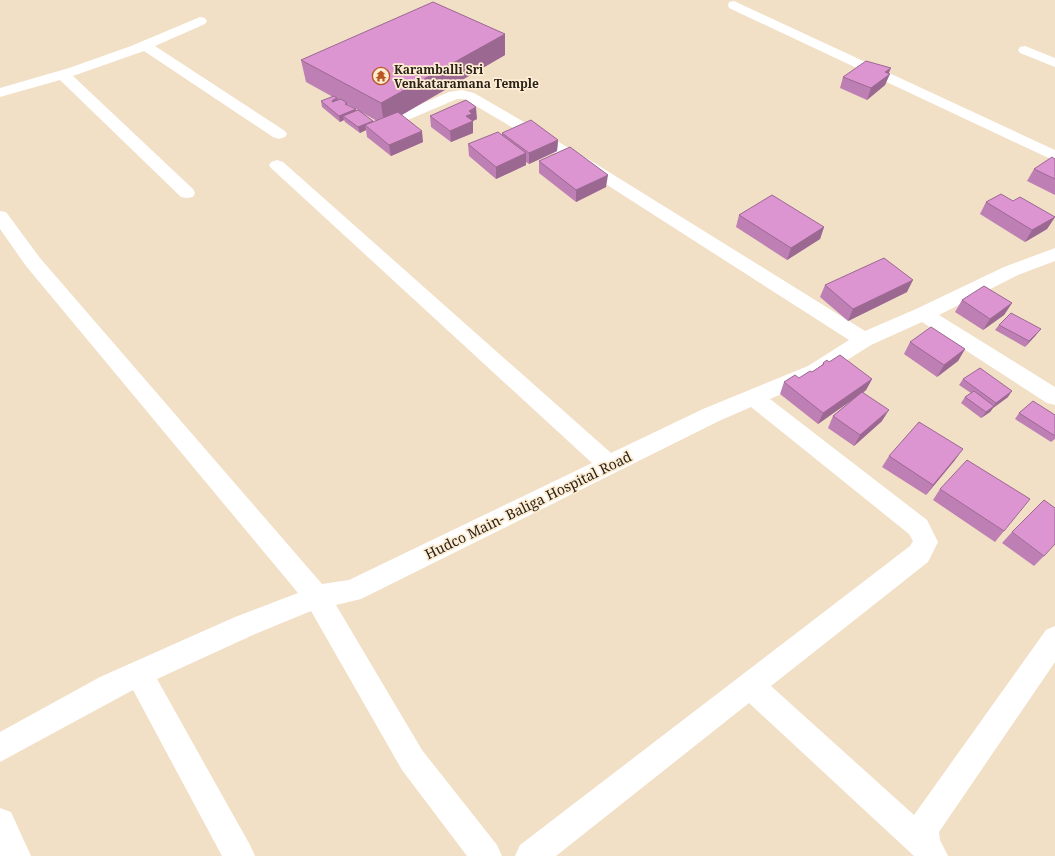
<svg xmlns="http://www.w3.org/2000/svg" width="1055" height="856" viewBox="0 0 1055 856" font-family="'Noto Serif',serif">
	<rect width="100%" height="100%" fill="#f1dfc6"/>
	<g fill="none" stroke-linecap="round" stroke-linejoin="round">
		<g fill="#fff" fill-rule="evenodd">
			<polygon points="734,1 1055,150 1055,161 729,8 728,5 729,2"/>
			<polygon points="200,17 205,18 207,21 205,24 155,46 285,131 287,134 285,137 279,139 273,137 144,51 73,76 193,189 195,193 193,197 187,198 181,197 60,80 0,97 0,88 69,68 131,46"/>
			<polygon points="1025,46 1055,58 1055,67 1020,53 1018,50 1020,47"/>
			<polygon points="462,90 474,93 588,159 865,331 916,309 1004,267 1055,248 1055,261 1018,275 939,315 1055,387 1055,405 1047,403 922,322 871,345 822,376 770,399 927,520 938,542 928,562 771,686 914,815 1046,630 1055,626 1055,662 939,832 940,840 948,856 914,856 749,703 556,856 515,856 520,845 910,546 913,541 909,534 751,407 719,421 361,599 336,605 422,750 497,845 502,856 467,856 402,770 311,611 253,635 157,679 250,845 255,856 222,856 133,690 0,762 0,732 100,677 235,617 298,593 26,266 0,229 0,211 6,212 40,258 322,584 349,580 592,463 271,168 269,165 271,162 277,160 283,162 611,453 703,409 808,366 849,340 576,165 464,99 457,99 389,128 384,130 379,128 376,125 379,122 449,92"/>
			<polygon points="0,808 11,812 31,856 0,856"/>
		</g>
	</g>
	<g fill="#be80b4" fill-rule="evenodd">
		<path d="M505 34V55L402 115 423 142 391 156 367 137 366 130 360 133 345 122 344 120 340 122 322 107 321 101 333 97 306 82 301 60ZM347 104 358 110 356 111ZM361 112 377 121 373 122V121Z"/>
		<polygon points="889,73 885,85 867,100 840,88 843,77"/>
		<polygon points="430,116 477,119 473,121 473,133 451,142 431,127"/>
		<polygon points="502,133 558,140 557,151 529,164 526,162 526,165 496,179 469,156 468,144 502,135"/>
		<polygon points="1055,159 1055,195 1027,181 1034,169"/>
		<polygon points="539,161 606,187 576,202 539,173"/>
		<polygon points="1013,201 1055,217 1047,229 1025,242 980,214 986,202"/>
		<polygon points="739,215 824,227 820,239 787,260 736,227"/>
		<polygon points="825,285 907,292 848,321 820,297"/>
		<polygon points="962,300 1012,303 1004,315 983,330 955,312"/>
		<polygon points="999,325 1036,335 1025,347 995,330"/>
		<polygon points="910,342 965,349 958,361 937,377 904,354"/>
		<polygon points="829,362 872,379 866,390 863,393 882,421 854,446 828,428 833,416 852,400 818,424 780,394 784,382 799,378 812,372 822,365 823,363"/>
		<polygon points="963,379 1008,397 993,408 990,412 981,418 961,403 965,397 971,393 959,385"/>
		<polygon points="1019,413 1055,415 1055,439 1051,442 1015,419"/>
		<polygon points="889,456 955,460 926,495 882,467"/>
		<polygon points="940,489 1004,531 995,542 933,500"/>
		<polygon points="1012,532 1044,556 1034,566 1002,543"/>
	</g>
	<g fill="#9b6892">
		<polygon points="505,34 505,55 384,125 381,103"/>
		<polygon points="891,68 888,75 890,74 885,85 867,100 871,88 885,72"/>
		<polygon points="337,98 338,104 332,102 333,100"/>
		<polygon points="476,107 477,119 473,121 473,133 451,142 450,131 466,116 469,111"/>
		<polygon points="356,109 357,115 343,116 344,120 340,122 339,116"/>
		<polygon points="373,121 374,126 365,125 366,130 360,133 358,127"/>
		<polygon points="422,131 423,142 391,156 389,145"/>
		<polygon points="558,140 557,151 529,164 529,153"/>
		<polygon points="526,153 526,165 496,179 496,167"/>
		<polygon points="608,175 606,187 576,202 576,190"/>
		<polygon points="1055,217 1047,229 1025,242 1032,230"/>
		<polygon points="824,227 820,239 787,260 791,248"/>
		<polygon points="913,280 907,292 848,321 853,309"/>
		<polygon points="1012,303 1004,315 983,330 990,319"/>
		<polygon points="1041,329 1036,335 1025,347 1029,341"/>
		<polygon points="965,349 958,361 937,377 944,365"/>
		<polygon points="872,379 866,390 818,424 823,413"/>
		<polygon points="1012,391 1008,397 993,408 990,412 981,418 986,412 993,407 996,403"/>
		<polygon points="889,410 882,421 854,446 860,435"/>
		<polygon points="963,449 955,460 926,495 933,485"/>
	</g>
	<g fill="#dd95d1" stroke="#9b6892">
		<polygon points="433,2 505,34 381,103 301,60"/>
		<polygon points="866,61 891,68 885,72 890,74 871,88 843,77"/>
		<polygon points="334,96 337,98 333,100 332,102 341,99 347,103 345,104 356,109 339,116 321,101"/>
		<polygon points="466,100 476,107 469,111 472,114 466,116 473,121 450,131 430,116"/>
		<polygon points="358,110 373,121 358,127 343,116"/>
		<polygon points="398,112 422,131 389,145 365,125"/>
		<polygon points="531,120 558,140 529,153 502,133"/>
		<polygon points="498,132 526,153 496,167 468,144"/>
		<polygon points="570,147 608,175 576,190 539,161"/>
		<polygon points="1052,157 1055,159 1055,179 1034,169"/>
		<polygon points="1001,194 1013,201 1020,197 1055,217 1032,230 986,202"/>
		<polygon points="772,195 824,227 791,248 739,215"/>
		<polygon points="884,258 913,280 853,309 825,285"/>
		<polygon points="984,286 1012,303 990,319 962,300"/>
		<polygon points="1011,313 1041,329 1029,341 999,325"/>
		<polygon points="931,327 965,349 944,365 910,342"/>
		<polygon points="840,355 872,379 823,413 784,382 795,375 799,378 810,371 812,372 824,364 823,363 827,360 829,362"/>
		<polygon points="980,368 1012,391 996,403 963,379"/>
		<polygon points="974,391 994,406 986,412 965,397"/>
		<polygon points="862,392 889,410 860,435 833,416"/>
		<polygon points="1033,401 1055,415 1055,436 1019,413"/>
		<polygon points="919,422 963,449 933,485 889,456"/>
		<polygon points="967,460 1030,499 1004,531 940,489"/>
		<polygon points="1044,500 1055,508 1055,544 1044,556 1012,532"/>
	</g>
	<defs>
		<symbol id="temple-ring" viewBox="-11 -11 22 22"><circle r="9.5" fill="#feedd3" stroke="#ba5721" stroke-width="1.5"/><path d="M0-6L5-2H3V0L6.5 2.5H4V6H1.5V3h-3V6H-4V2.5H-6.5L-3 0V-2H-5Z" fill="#ba5721"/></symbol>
	</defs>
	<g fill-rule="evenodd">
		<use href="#temple-ring" x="371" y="66" width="20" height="20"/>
	</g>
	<g text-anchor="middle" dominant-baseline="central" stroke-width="3.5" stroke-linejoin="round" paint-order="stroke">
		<g font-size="12" font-weight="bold" fill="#282219" stroke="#feedd3" text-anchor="start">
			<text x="394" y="69">Karamballi Sri<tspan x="394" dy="14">Venkataramana Temple</tspan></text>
		</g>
		<g font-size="14" fill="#282219" stroke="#feedd3">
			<text transform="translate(528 505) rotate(-26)">Hudco Main- Baliga Hospital Road</text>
		</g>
	</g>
</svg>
